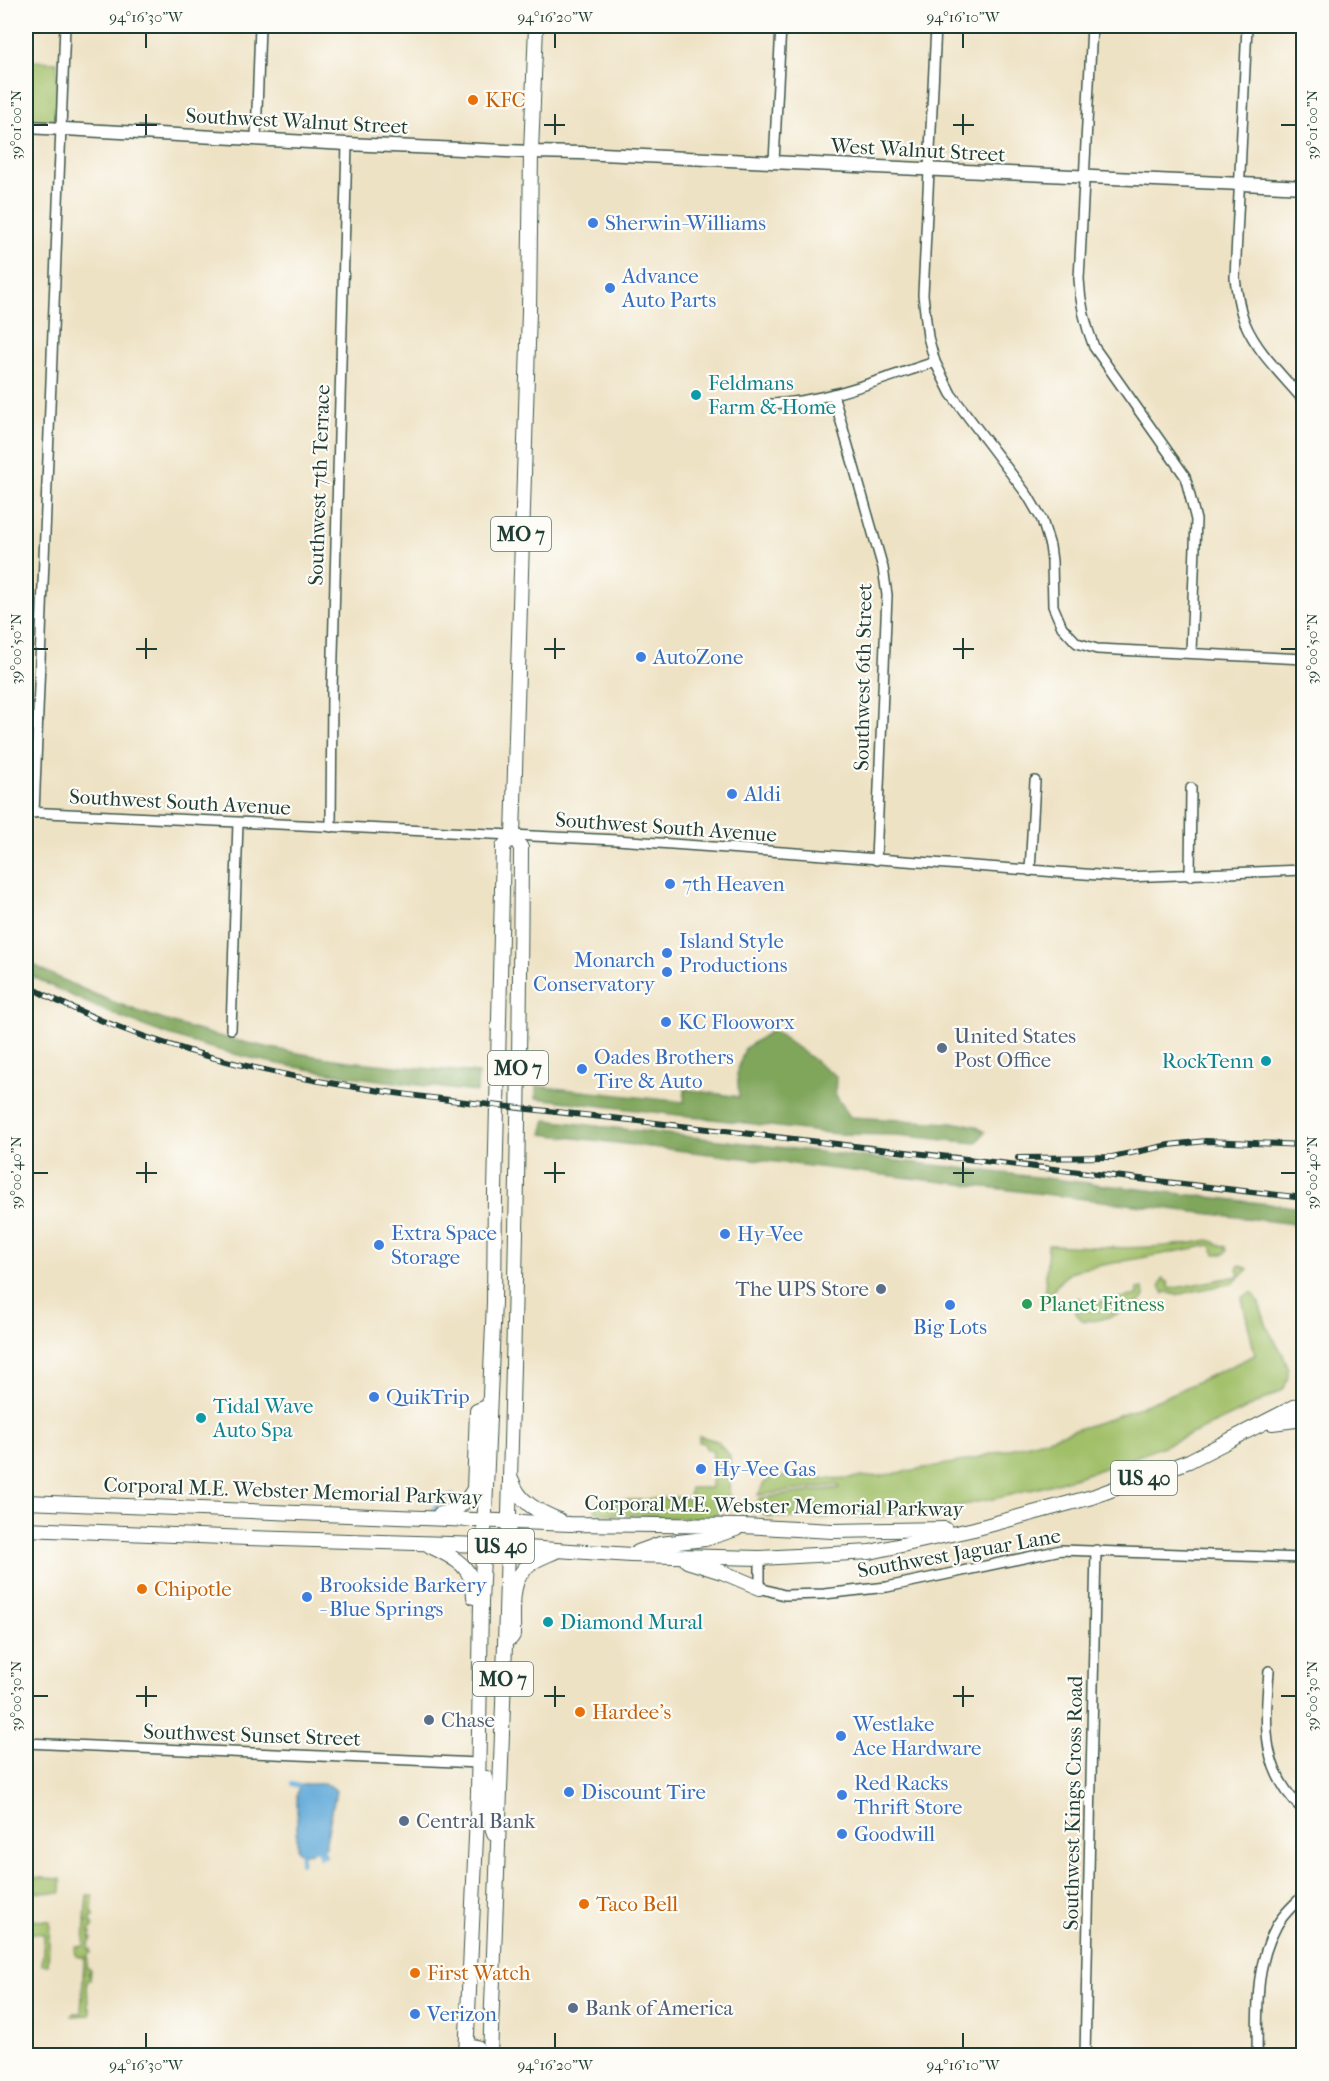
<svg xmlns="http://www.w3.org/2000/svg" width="1329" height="2081" viewBox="0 0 1329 2081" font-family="'IM FELL French Canon',serif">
	<rect width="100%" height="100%" fill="#fdfcf7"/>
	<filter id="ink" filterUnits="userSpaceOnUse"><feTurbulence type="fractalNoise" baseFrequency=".0167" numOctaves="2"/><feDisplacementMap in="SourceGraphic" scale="12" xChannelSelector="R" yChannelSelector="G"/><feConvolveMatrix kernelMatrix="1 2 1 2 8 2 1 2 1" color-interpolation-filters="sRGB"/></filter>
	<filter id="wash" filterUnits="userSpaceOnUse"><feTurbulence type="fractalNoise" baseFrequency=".008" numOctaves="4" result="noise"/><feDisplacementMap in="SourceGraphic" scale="24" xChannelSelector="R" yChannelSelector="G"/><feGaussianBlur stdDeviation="1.35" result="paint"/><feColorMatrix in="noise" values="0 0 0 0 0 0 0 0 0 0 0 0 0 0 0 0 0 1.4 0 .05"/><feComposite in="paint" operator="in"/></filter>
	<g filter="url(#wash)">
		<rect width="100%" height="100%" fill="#eee2c4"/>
		<g fill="#a0bf67" stroke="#607e4e" stroke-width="1.5">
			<polygon points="26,61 57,62 58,114 50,122 26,120"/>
			<path d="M1209 1240 1226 1247 1227 1251 1224 1254H1215L1211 1245 1076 1270C1061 1277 1052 1287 1049 1304L1044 1303 1048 1245C1103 1248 1155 1251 1209 1240Z"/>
			<polygon points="1240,1265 1248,1269 1233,1283 1176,1295 1166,1292 1164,1294 1160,1286 1163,1279 1168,1282 1170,1289 1239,1276 1237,1268"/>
			<path d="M1143 1288 1144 1296C1140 1306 1098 1324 1087 1320L1085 1322C1076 1316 1071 1308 1078 1298L1081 1299 1083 1305 1138 1295 1137 1289Z"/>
			<path d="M1249 1293H1253C1261 1303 1263 1317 1268 1329 1279 1350 1297 1366 1283 1390 1159 1455 1034 1500 894 1515 853 1519 812 1518 771 1517 761 1516 758 1509 758 1500L761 1498 839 1488 838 1485 758 1495 764 1483 775 1476 831 1479 879 1476 965 1461 1044 1440 1106 1420 1160 1399 1255 1355 1242 1298Z"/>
			<polygon points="699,1436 717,1441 730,1456 729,1498 727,1499 720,1513 707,1519 605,1514 595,1511 596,1504 604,1498 607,1500 639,1500 685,1497 685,1500 689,1500 690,1488 711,1488 713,1451 707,1450 704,1443 699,1442"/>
			<polygon points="26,1877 61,1879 61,1893 26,1892"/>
			<polygon points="87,1895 93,1895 92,1913 94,1914 94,1917 91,1917 91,1923 93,1924 93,1927 90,1930 90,1933 92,1933 90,1938 92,1938 91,1941 89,1942 88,1949 91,1949 91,1953 88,1954 87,1968 90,1969 90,1973 88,1973 90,1976 90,1980 87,1981 88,2008 90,2008 90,2015 72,2016 73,2013 81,2013 84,1961 86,1958 76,1956 75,1947 84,1946 85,1924 87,1921 85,1921"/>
			<polygon points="29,1920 50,1921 48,1965 42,1965 44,1934 31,1933 31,1930 29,1930"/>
		</g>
		<g fill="#80a65c" stroke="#507248" stroke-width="1.5">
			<path d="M26 961C123 1014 232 1045 341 1060 387 1066 432 1069 478 1073L477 1092C408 1084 338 1076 269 1062 185 1045 101 1013 26 973Z"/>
			<polygon points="773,1030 836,1076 835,1094 850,1117 966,1124 975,1126 985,1132 976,1143 896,1135 837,1134 536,1098 536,1086 684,1102 685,1089 739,1097 737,1072 745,1048"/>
			<polygon points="546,1120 1303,1208 1303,1225 542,1134"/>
		</g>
		<path fill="#62aad9" stroke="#407486" stroke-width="1.5" d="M308 1784C318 1784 329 1782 336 1791L325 1846C318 1851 304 1856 297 1850V1794L299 1786Z"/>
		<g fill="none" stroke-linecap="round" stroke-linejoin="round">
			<g stroke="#62aad9" stroke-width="4">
				<polyline points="433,1511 441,1501 453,1495"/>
				<polyline points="292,1784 299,1786"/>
				<polyline points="322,1848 325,1856"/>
				<polyline points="318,1850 321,1858"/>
				<polyline points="301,1863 302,1853"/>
			</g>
		</g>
	</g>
	<g filter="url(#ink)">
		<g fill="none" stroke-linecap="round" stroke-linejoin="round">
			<defs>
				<g id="street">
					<polyline points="936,26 923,295 928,337 935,362 951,394 1028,496 1042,520 1050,546 1052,561 1053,606 1062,627 1077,643 1097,649 1304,659"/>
					<path d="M1092 26 1079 279C1080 303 1085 324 1094 347L1185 476 1196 520 1191 652"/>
					<path d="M1247 26 1235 278C1237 294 1239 309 1245 323 1257 352 1284 377 1304 401"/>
					<polyline points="256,138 260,26"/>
					<polyline points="774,162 781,26"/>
					<polyline points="833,394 883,568 887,595 876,860"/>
					<path d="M772 404C828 401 881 379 935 362"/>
					<polyline points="26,812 617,840 1126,877 1304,870"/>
					<polyline points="34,813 65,26"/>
					<polyline points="331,827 332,691 347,144"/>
					<polyline points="1030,871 1035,781"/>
					<polyline points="1190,876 1191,788"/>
					<polyline points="231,1029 238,823"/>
					<polyline points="760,1558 760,1588 784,1595 824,1594 887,1587 1061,1550 1304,1558"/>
					<path d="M1269 1671C1265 1725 1260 1770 1304 1811"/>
					<polyline points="26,1743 478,1763"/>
					<polyline points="1085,2056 1096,1550"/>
					<path d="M1257 2056C1258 2012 1254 1967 1276 1927 1282 1915 1294 1904 1304 1895"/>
				</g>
				<polyline id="secondary" points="26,127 347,144 531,152 581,153 1304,187"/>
				<g id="primary">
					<polyline points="1272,1423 1304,1419"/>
					<path d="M512 1480C518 1502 539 1512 559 1520"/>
					<polyline points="26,1502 570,1524 743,1526 832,1531 945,1529"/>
					<path d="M440 1514C456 1512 466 1503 474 1489L477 1411 489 1406"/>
					<polyline points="26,1529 248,1538 483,1545 631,1555 760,1558 870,1552 974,1529 1092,1497 1189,1461 1304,1402"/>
					<path d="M430 1546C455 1558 474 1566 474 1597"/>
					<polyline points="638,1552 660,1544 705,1539 736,1529"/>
					<polyline points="687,1561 722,1572 760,1588"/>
					<path d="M511 1638 513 1635C514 1611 508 1579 530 1564 538 1558 548 1555 556 1551"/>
					<polyline points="486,1778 492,1827 494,1833"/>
					<polyline points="467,2045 477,2047 479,2056"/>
					<polyline points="466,2056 478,1794 481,1603 494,1302 495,1192 503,847 513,835"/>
					<path d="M490 2056C506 1653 519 1251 521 848L513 835 529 311 531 152 536 26"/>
				</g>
			</defs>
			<use href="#street" stroke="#3e564a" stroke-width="12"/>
			<use href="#secondary" stroke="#3e564a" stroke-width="15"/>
			<use href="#primary" stroke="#3e564a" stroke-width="16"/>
			<use href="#street" stroke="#fff" stroke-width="9"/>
			<use href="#secondary" stroke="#fff" stroke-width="12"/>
			<use href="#primary" stroke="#fff" stroke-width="14"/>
			<defs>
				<g id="rail">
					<path d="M26 985C216 1088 437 1097 647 1122 866 1148 1085 1173 1304 1198"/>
					<polyline points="1018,1158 1112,1157 1169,1145 1206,1141 1304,1145"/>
				</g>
			</defs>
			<use href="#rail" stroke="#1f3d34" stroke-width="6"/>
			<use href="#rail" stroke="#fdfcf7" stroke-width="4" stroke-dasharray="11" stroke-linecap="butt"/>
		</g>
	</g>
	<path fill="none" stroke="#1f3d34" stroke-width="2" d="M146 33V48M555 33V48M963 33V48M146 114V135M555 114V135M963 114V135M33 125H48M136 125H157M544 125H565M953 125H974M1281 125H1296M146 638V659M555 638V659M963 638V659M33 649H48M136 649H157M544 649H565M953 649H974M1281 649H1296M146 1162V1183M555 1162V1183M963 1162V1183M33 1173H48M136 1173H157M544 1173H565M953 1173H974M1281 1173H1296M146 1686V1707M555 1686V1707M963 1686V1707M33 1696H48M136 1696H157M544 1696H565M953 1696H974M1281 1696H1296M146 2033V2048M555 2033V2048M963 2033V2048"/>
	<g fill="#e8710a" stroke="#fdfcf7" stroke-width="2">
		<circle cx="473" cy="100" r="6"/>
		<circle cx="142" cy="1589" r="6"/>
		<circle cx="580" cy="1712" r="6"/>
		<circle cx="584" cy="1904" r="6"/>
		<circle cx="415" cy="1973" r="6"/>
	</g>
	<g fill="#3f7fe0" stroke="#fdfcf7" stroke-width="2">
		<circle cx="593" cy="223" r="6"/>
		<circle cx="610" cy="288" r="6"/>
		<circle cx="641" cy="657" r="6"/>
		<circle cx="732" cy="794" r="6"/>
		<circle cx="670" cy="884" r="6"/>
		<circle cx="667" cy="953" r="6"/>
		<circle cx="667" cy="972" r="6"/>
		<circle cx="666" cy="1022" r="6"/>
		<circle cx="582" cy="1069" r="6"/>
		<circle cx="725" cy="1234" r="6"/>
		<circle cx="379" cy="1245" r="6"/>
		<circle cx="950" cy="1305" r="6"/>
		<circle cx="374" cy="1397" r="6"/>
		<circle cx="701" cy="1469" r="6"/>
		<circle cx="307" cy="1597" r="6"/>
		<circle cx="841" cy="1736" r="6"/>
		<circle cx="569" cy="1792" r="6"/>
		<circle cx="842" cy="1795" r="6"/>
		<circle cx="842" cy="1834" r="6"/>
		<circle cx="415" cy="2014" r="6"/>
	</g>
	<g fill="#0f9aa8" stroke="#fdfcf7" stroke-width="2">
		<circle cx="696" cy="395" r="6"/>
		<circle cx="1266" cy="1061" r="6"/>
		<circle cx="201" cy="1418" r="6"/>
		<circle cx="548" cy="1622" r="6"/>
	</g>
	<g fill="#5c6f8a" stroke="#fdfcf7" stroke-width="2">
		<circle cx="942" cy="1048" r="6"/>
		<circle cx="881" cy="1289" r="6"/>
		<circle cx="429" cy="1720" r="6"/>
		<circle cx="404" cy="1821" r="6"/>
		<circle cx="573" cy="2008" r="6"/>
	</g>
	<circle fill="#2e9e5b" stroke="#fdfcf7" stroke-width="2" cx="1027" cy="1304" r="6"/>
	<g text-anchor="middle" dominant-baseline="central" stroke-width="4.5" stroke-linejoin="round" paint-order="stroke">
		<g fill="#fdfcf7" stroke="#62766e" stroke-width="1.5">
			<rect x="491" y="517" width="60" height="34" rx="4.5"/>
			<rect x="488" y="1051" width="60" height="34" rx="4.5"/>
			<rect x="1111" y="1461" width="66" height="34" rx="4.5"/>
			<rect x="468" y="1529" width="66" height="34" rx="4.5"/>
			<rect x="473" y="1662" width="60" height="34" rx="4.5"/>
		</g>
		<g font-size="20" font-weight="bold" fill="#1f3d34">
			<text x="521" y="534">MO 7</text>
			<text x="518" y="1068">MO 7</text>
			<text x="1144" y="1478">US 40</text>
			<text x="501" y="1546">US 40</text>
			<text x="503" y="1679">MO 7</text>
		</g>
		<g font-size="21" fill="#c56008" stroke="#fdfcf7" text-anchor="start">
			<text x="485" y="100">KFC</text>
			<text x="154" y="1589">Chipotle</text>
			<text x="592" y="1712">Hardee's</text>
			<text x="596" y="1904">Taco Bell</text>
			<text x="427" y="1973">First Watch</text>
		</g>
		<g font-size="21" fill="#1f3d34" stroke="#fdfcf7">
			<text transform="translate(297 121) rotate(3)">Southwest Walnut Street</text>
			<text transform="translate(918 150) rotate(3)">West Walnut Street</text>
			<text transform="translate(319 485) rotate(-88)">Southwest 7th Terrace</text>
			<text transform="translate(863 677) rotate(-89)">Southwest 6th Street</text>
			<text transform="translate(180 802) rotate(3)">Southwest South Avenue</text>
			<text transform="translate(666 827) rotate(4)">Southwest South Avenue</text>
			<text transform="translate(293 1491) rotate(2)">Corporal M.E. Webster Memorial Parkway</text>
			<text transform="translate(774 1506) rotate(1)">Corporal M.E. Webster Memorial Parkway</text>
			<text transform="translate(959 1553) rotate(-10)">Southwest Jaguar Lane</text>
			<text transform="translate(252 1735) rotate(2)">Southwest Sunset Street</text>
			<text transform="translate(1073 1803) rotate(-89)">Southwest Kings Cross Road</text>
		</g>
		<g font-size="21" fill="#366cbe" stroke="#fdfcf7" text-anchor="start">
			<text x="605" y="223">Sherwin-Williams</text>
			<text x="622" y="276">Advance<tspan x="622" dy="24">Auto Parts</tspan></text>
			<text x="653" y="657">AutoZone</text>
			<text x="744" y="794">Aldi</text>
			<text x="682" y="884">7th Heaven</text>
			<text x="679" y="941">Island Style<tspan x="679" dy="24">Productions</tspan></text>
			<text x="655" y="960" text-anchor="end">Monarch<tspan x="655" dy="24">Conservatory</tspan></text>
			<text x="678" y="1022">KC Flooworx</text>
			<text x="594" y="1057">Oades Brothers<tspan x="594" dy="24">Tire &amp; Auto</tspan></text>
			<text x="391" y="1233">Extra Space<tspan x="391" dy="24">Storage</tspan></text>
			<text x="737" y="1234">Hy-Vee</text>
			<text x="950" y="1327" text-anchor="middle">Big Lots</text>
			<text x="386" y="1397">QuikTrip</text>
			<text x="713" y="1469">Hy-Vee Gas</text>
			<text x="319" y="1585">Brookside Barkery<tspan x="319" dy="24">- Blue Springs</tspan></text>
			<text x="853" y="1724">Westlake<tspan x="853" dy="24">Ace Hardware</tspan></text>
			<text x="854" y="1783">Red Racks<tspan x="854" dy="24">Thrift Store</tspan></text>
			<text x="581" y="1792">Discount Tire</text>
			<text x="854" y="1834">Goodwill</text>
			<text x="427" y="2014">Verizon</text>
		</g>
		<g font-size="21" fill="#0d838f" stroke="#fdfcf7" text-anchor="start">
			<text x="708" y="383">Feldmans<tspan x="708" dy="24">Farm &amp; Home</tspan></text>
			<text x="1254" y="1061" text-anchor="end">RockTenn</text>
			<text x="213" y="1406">Tidal Wave<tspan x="213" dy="24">Auto Spa</tspan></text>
			<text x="560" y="1622">Diamond Mural</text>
		</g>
		<g font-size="21" fill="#4e5e75" stroke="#fdfcf7" text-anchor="start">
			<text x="954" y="1036">United States<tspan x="954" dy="24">Post Office</tspan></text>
			<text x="869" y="1289" text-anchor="end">The UPS Store</text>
			<text x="441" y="1720">Chase</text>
			<text x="416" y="1821">Central Bank</text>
			<text x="585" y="2008">Bank of America</text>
		</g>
		<g font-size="21" fill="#27864d" stroke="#fdfcf7" text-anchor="start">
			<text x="1039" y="1304">Planet Fitness</text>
		</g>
	</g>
	<rect width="1329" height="2081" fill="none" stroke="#fdfcf7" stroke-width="66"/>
	<rect x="33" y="33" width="1263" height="2015" fill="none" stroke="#1f3d34" stroke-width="2"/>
	<g font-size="15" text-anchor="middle" fill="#1f3d34">
		<text x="146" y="22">94°16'30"W</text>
		<text x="555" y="22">94°16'20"W</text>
		<text x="963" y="22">94°16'10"W</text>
		<text transform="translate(16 125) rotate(-90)" y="5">39°01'00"N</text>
		<text transform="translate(1312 125) rotate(-90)" y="5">39°01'00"N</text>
		<text transform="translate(16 649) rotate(-90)" y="5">39°00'50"N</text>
		<text transform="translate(1312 649) rotate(-90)" y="5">39°00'50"N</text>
		<text transform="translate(16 1173) rotate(-90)" y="5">39°00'40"N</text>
		<text transform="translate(1312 1173) rotate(-90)" y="5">39°00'40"N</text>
		<text transform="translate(16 1696) rotate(-90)" y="5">39°00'30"N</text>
		<text transform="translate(1312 1696) rotate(-90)" y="5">39°00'30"N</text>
		<text x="146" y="2070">94°16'30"W</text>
		<text x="555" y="2070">94°16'20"W</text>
		<text x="963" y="2070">94°16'10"W</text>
	</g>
</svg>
